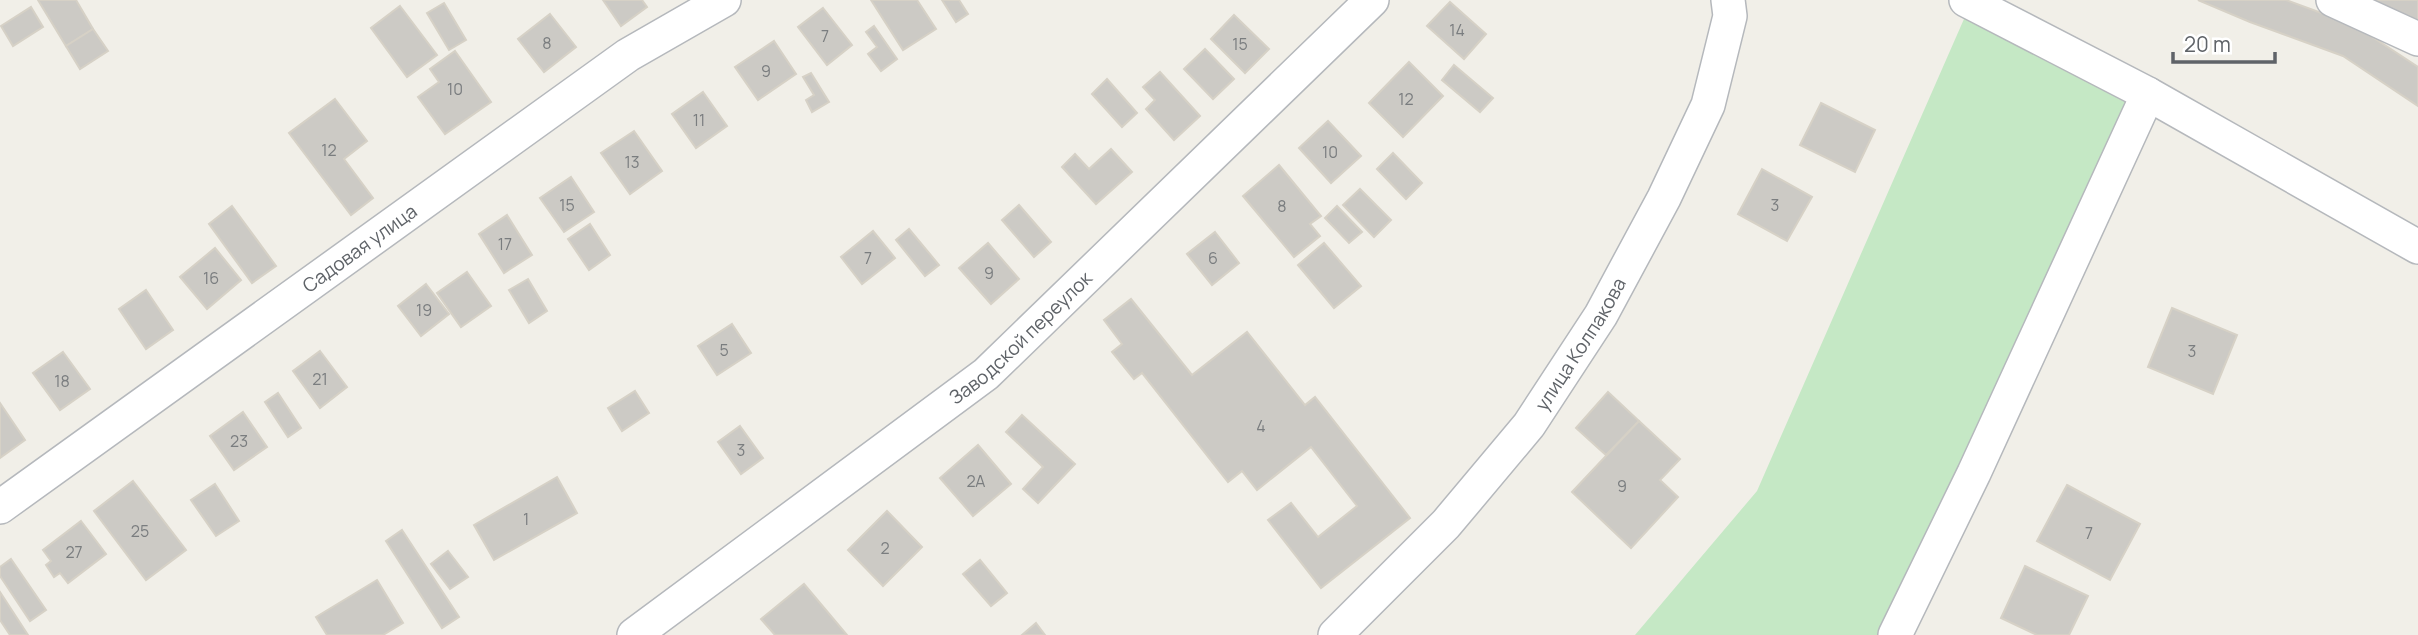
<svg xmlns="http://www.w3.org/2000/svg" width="2418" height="635" viewBox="0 0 2418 635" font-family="Manrope,sans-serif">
	<rect width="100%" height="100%" fill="#f1efe8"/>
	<polygon fill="#c5e8c5" points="1971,3 2148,94 1895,635 1635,635 1757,491"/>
	<g fill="#cccac5" stroke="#d6d1c6" stroke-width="2">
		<polygon points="38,0 76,0 93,29 66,46"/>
		<polygon points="603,0 642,0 647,7 621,26"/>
		<polygon points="871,0 917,0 936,29 903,50"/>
		<polygon points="942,0 959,0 968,14 956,22"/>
		<polygon points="2198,0 2286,0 2354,25 2418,67 2418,106 2343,56 2250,22"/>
		<polygon points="2372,0 2418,0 2418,24"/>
		<polygon points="1450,2 1486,34 1464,59 1427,26"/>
		<polygon points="444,3 466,40 449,50 427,13"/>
		<polygon points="400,6 437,55 407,77 371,28"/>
		<polygon points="31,7 43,27 13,46 1,26"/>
		<polygon points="823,8 852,45 827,65 798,27"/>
		<polygon points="550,14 576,47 544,72 518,39"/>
		<polygon points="1234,15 1269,49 1245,73 1211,39"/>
		<polygon points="874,26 897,59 881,71 868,54 877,47 866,32"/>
		<polygon points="93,29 108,51 80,69 66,46"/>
		<polygon points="774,41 796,74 758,100 735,67"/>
		<polygon points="1205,49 1234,79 1213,99 1184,69"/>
		<polygon points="455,51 491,102 445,134 418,97 439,82 430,69"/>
		<polygon points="1409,62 1443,96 1403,137 1369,103"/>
		<polygon points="1454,65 1493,98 1480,112 1442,80"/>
		<polygon points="1160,72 1200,116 1174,140 1146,109 1155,100 1143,87"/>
		<polygon points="811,73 829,102 812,112 806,100 814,95 803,77"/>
		<polygon points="1107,79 1137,113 1122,127 1092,94"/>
		<polygon points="703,92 727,126 696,148 672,114"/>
		<polygon points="335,99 367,141 344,159 373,198 351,215 289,133"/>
		<polygon points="1821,103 1875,130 1855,172 1800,145"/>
		<polygon points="1328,121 1361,156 1331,183 1299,148"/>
		<polygon points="634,131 662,171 630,194 601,153"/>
		<polygon points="1111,149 1132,172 1096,204 1062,167 1075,154 1089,169"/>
		<polygon points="1393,153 1422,183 1406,199 1377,169"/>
		<polygon points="1279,165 1321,216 1310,224 1320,236 1294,257 1243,196"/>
		<polygon points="1762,169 1812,197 1787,241 1738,214"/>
		<polygon points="571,177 594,212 564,232 540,198"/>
		<polygon points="1360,189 1391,220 1374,237 1343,205"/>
		<polygon points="1019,205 1051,242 1034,257 1002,220"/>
		<polygon points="232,206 276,266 252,283 209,224"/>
		<polygon points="1337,206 1362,232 1349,243 1325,218"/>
		<polygon points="507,215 532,255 504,273 479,234"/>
		<polygon points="590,224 610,255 589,270 568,239"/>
		<polygon points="909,229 939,265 925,276 896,240"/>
		<polygon points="873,231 895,258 862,284 841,257"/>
		<polygon points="1215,232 1239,263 1212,285 1187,254"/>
		<polygon points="988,243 1019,279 991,304 959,268"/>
		<polygon points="1324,243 1361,286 1334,308 1298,265"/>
		<polygon points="215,248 241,280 207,309 180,277"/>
		<polygon points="467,272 491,306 461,327 437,293"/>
		<polygon points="528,279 547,311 529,323 509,290"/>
		<polygon points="426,284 449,314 421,336 398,306"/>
		<polygon points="146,290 173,330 146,349 119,309"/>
		<polygon points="1131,299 1192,375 1247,332 1305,405 1315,397 1410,518 1321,588 1268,520 1291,503 1318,537 1357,506 1311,447 1257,490 1242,471 1228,482 1142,373 1134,379 1112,352 1122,344 1104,320"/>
		<polygon points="2172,308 2237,335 2213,394 2148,367"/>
		<polygon points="732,324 751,353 717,375 698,346"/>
		<polygon points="320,351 347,387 320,408 293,371"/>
		<polygon points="63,352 90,389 60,410 33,373"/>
		<polygon points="635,391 649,413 622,431 608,408"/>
		<polygon points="1608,392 1639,421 1606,455 1576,428"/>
		<polygon points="278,393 301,428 288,437 265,402"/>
		<polygon points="0,403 25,440 0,458"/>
		<polygon points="243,412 267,447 234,470 210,436"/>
		<polygon points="1022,415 1075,464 1038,503 1023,489 1043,467 1006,432"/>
		<polygon points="1639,421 1680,459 1660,480 1678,497 1631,548 1572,492"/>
		<polygon points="740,426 763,458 741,474 718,442"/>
		<polygon points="978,445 1011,484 973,516 940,478"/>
		<polygon points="557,477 577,513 494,560 474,525"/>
		<polygon points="133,481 186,550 146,580 94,511"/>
		<polygon points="215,484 239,521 216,536 191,500"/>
		<polygon points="2067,485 2140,524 2110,580 2037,541"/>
		<polygon points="887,511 922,547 883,586 848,550"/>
		<polygon points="81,521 106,554 68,583 60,573 54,577 46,565 51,561 43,550"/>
		<polygon points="402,530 459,617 442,628 386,541"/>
		<polygon points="448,551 468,577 450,589 431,564"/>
		<polygon points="11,559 46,610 30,621 0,576 0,567"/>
		<polygon points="980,560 1007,593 991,606 963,574"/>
		<polygon points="2025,566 2088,596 2069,635 2037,635 2001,618"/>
		<polygon points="377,580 403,623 383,635 327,635 316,617"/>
		<polygon points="804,584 847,635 775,635 761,619"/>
		<polygon points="0,592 28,635 10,635 0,620"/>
		<polygon points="1036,623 1045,635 1022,635"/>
	</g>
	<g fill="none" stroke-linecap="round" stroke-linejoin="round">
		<defs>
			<g id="minor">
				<polyline points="1966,0 2148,94 2418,247"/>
				<polyline points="2333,0 2418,39"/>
				<path id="s1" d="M0 507 628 55 724 0"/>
				<path id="s2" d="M634 635 986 374 1372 0"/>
				<path id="s3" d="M1335 635 1446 524 1529 425 1601 315 1664 198 1708 105 1730 16 1728 0"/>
				<polyline points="1895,635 1974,473 2148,94"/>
			</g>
		</defs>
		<use href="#minor" stroke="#b5b8bc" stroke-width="36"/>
		<use href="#minor" stroke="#fff" stroke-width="33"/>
	</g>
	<g text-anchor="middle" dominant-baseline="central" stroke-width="7" stroke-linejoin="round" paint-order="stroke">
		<g font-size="16" fill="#7a7d7f">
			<text x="1457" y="30">14</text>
			<text x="825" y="36">7</text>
			<text x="547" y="43">8</text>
			<text x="1240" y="44">15</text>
			<text x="766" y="71">9</text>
			<text x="455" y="89">10</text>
			<text x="1406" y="99">12</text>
			<text x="699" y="120">11</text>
			<text x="329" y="150">12</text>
			<text x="1330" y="152">10</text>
			<text x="632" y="162">13</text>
			<text x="567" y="205">15</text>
			<text x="1775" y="205">3</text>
			<text x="1282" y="206">8</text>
			<text x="505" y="244">17</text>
			<text x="868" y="258">7</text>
			<text x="1213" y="258">6</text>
			<text x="989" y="273">9</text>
			<text x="211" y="278">16</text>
			<text x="424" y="310">19</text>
			<text x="724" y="350">5</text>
			<text x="2192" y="351">3</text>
			<text x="320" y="379">21</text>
			<text x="62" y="381">18</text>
			<text x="1261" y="426">4</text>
			<text x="239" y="441">23</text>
			<text x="741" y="450">3</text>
			<text x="976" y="481">2А</text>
			<text x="1622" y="486">9</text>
			<text x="526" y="519">1</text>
			<text x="140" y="531">25</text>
			<text x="2089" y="533">7</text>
			<text x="885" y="548">2</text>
			<text x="74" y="552">27</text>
		</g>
		<g font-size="19" fill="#5f6368" stroke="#fff">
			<text stroke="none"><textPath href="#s1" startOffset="443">Садовая улица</textPath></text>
			<text stroke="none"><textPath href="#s2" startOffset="488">Заводской переулок</textPath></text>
			<text stroke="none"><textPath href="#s3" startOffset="382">улица Колпакова</textPath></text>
		</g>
	</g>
	<path d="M2173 52v10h102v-10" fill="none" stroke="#5f6368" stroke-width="3.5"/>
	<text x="2184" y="52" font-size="21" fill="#5f6368" stroke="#ffffff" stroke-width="5" paint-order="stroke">20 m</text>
</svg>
